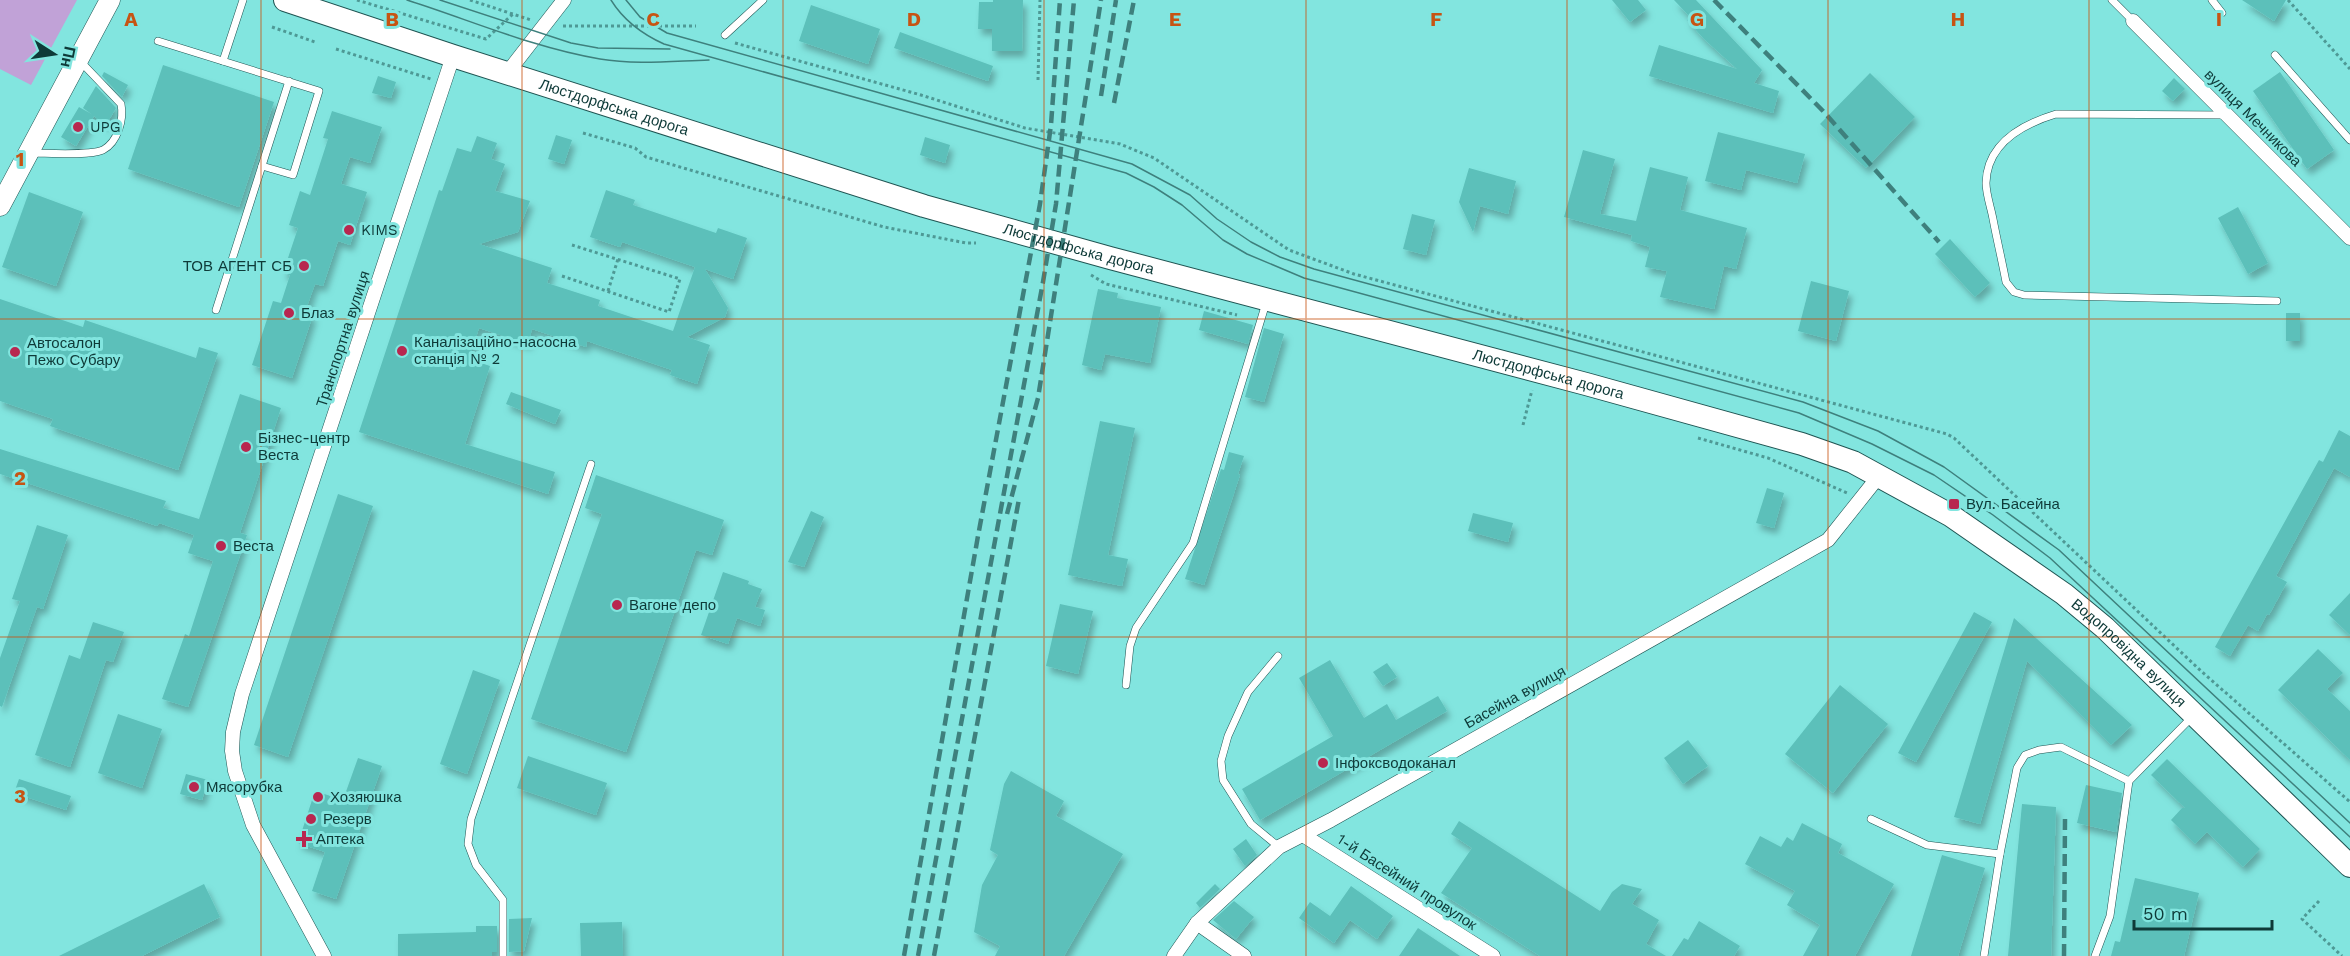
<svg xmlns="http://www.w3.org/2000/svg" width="2350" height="956" font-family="'Work Sans',sans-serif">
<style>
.green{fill:#c1a2d7}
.building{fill:#5cc0ba;filter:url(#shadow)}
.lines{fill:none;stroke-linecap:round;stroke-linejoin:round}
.lane-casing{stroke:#1f5452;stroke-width:8}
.street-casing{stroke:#1f5452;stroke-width:15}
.secondary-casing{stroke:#1f5452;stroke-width:21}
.primary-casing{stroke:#1f5452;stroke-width:24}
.path{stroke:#4e9995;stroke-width:3;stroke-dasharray:3 3;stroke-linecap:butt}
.lane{stroke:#fff;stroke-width:7}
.street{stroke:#fff;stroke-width:14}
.secondary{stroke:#fff;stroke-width:20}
.primary{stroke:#fff;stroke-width:22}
.tram{stroke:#3e807d;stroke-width:1.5}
.rail{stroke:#3e807d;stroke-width:4.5;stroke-dasharray:12 6;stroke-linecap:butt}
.grid{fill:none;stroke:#c75413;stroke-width:1.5;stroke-opacity:0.55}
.poi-dot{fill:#b8274f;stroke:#82e5df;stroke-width:2}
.labels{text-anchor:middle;stroke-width:6;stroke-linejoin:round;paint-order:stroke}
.street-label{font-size:15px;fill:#0e3a38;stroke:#82e5df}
.poi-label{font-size:15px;fill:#0e3a38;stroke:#82e5df;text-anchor:start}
.grid-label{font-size:20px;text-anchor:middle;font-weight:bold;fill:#c75413;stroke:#82e5df;stroke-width:6;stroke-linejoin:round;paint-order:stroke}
</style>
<defs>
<filter id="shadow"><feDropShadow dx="3.5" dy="6" stdDeviation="3" flood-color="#0004"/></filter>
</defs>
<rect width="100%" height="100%" fill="#82e5df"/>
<polygon class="green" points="0,0 77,0 31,85 0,69"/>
<g class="building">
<polygon points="993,0 1023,0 1022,51 992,51 992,29 978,29 979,2 993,2"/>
<polygon points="1612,0 1638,0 1646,10 1630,22"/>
<polygon points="1674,0 1696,0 1762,70 1754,83 1779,91 1773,113 1649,76 1659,45 1737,69 1704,39 1687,20 1690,17"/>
<polygon points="2242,0 2286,0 2274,21"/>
<polygon points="811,5 880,29 868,64 799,41"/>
<polygon points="900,32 993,66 988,81 894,48"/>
<polygon points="163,65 274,102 239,207 128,169"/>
<polygon points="104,72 128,85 122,97 102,76"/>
<polygon points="2280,72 2334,150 2307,169 2253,91"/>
<polygon points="1870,73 1915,117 1866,168 1820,124"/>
<polygon points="378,76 396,82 391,98 372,93"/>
<polygon points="2174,78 2185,89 2173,101 2162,91"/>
<polygon points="96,86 116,108 106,125 94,116 76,146 61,137 79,107 93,115 83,108"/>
<polygon points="332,111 382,127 370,163 350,157 341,184 367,192 350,245 338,241 323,286 315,284 305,312 313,315 292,378 252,365 273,301 281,303 290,275 283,273 298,228 289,225 300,191 310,195 328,139 323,138"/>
<polygon points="1718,132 1805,154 1797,183 1746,170 1741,190 1705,181"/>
<polygon points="556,135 572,140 564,164 548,159"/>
<polygon points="477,136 497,143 491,159 505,164 495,191 530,201 518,232 479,244 552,268 547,283 600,300 598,306 673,331 695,267 622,242 620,247 590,237 606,190 635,200 633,205 716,233 718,228 747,238 733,279 705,269 728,308 725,317 687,337 710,345 697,384 670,375 672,370 587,341 586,347 532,329 528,344 479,328 469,359 490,366 465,444 555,472 548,494 359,432 439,190 442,191 457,148 471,152"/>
<polygon points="925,137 950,145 945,163 920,155"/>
<polygon points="1583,150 1615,159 1600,214 1636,221 1650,167 1688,177 1680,210 1747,228 1736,269 1724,266 1714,309 1660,297 1667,271 1645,267 1650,247 1631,241 1632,235 1564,217"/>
<polygon points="1469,168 1516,181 1508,214 1480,206 1473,232 1459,202"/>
<polygon points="29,192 83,212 56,286 2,267"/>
<polygon points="2238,207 2268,263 2248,274 2218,218"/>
<polygon points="1412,214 1435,220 1426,255 1403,249"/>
<polygon points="1950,239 1990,283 1975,297 1935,254"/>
<polygon points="1811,281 1849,291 1836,341 1798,331"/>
<polygon points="1098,289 1118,293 1117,298 1161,307 1150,363 1105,354 1101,370 1082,365"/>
<polygon points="0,299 83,327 85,320 196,358 199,347 218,353 178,470 50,426 53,419 0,401"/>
<polygon points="1204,311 1253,325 1248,344 1199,330"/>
<rect x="2286" y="313" width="14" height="28"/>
<polygon points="1264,328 1284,334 1264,402 1245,397"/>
<polygon points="511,392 561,410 555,424 506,404"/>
<polygon points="240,394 281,408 240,533 247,535 188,707 162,699 185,634 189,636 213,561 188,553 194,535 159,523 157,526 0,474 0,449 166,501 163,508 199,519"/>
<polygon points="1100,421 1135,428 1108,555 1128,559 1122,586 1068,575"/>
<polygon points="2339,430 2350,436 2350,477 2334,468 2276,576 2287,582 2269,615 2267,614 2258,631 2248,625 2230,656 2215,647 2319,460 2323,462"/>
<polygon points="1229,452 1244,456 1238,474 1240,475 1204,585 1185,579 1221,469 1224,470"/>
<polygon points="596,475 724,520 712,555 696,550 626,752 531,719 602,514 585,508"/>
<polygon points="1767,488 1784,493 1774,528 1756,523"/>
<polygon points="338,494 373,506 288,757 254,745"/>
<polygon points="811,511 824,517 804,567 788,562"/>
<polygon points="1473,513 1513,523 1508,542 1468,531"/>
<polygon points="37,525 68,535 43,609 37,607 2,707 0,706 0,658 20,601 12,599"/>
<polygon points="723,572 749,581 748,584 762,589 755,607 765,610 760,626 737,618 728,644 701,635"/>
<polygon points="2350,593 2350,635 2329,615"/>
<polygon points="1060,604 1093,611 1078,674 1046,666"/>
<polygon points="1974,612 1992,622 1916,762 1898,753"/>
<polygon points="2014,618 2132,725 2111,745 2027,661 1980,824 1954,817"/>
<polygon points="93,622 124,632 113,662 106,660 70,767 35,755 69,655 80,659"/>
<polygon points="2318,649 2343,673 2327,689 2350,711 2350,760 2278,690"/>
<polygon points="1330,660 1364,718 1387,704 1396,720 1438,696 1447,711 1260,820 1242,789 1333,736 1299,678"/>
<polygon points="1387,663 1397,677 1383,686 1373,672"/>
<polygon points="473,670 500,680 467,774 440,764"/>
<polygon points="1840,685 1888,724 1833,793 1785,754"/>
<polygon points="118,714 162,729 142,788 98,773"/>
<polygon points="1688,740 1708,766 1683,784 1664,758"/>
<polygon points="528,756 607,783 596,815 517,788"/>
<polygon points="358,758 382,766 336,899 312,891 325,852 298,843 315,791 343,800"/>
<polygon points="2167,759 2260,849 2243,867 2207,832 2195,844 2171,820 2182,808 2185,808 2151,775"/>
<polygon points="1011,771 1064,801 1056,816 1123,854 1064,956 995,956 1000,946 974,932 982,885 998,855 990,850 1004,784"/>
<polygon points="186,774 208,780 202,800 180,794"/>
<polygon points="19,779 71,796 66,810 14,793"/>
<polygon points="2086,785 2122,793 2116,832 2077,823"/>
<polygon points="2022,804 2056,807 2051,956 2008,956"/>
<polygon points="1459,821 1600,911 1612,892 1622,884 1642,889 1632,904 1659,920 1646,944 1666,956 1540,956 1441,893 1472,848 1451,834"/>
<polygon points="1802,823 1842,844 1838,853 1894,884 1855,956 1803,956 1820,925 1787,905 1795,891 1745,864 1760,836 1781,847 1787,837 1793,841"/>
<polygon points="1246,839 1257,855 1245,866 1233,849"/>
<polygon points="1942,855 1985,868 1958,956 1911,956"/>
<polygon points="2135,878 2199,893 2184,956 2111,956 2115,941 2120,942"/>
<polygon points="204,884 220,917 142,956 59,956"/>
<polygon points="1215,884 1220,889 1200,908 1196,903"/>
<polygon points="1351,886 1393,916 1377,939 1350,920 1334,943 1299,918 1310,902 1330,916"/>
<polygon points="1234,901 1254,917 1236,939 1213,920"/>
<polygon points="532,918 524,951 509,952 509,919"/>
<polygon points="1699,921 1740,946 1734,956 1672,956 1684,938 1688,940"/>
<polygon points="622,922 623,956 581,956 580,923"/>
<polygon points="476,926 497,926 497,952 492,952 492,956 398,956 398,934 476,932"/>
<polygon points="1418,928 1460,956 1399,956"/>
</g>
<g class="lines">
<g class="lane-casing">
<g id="lane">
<polyline points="2112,0 2133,21"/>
<polyline points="2212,0 2222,13"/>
<polyline points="725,35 763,0"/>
<polyline points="158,41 319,91 293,175 262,166"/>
<polyline points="2275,55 2350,140"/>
<polyline points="223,61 243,0"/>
<path d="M 2226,115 L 2056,114 C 2023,124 1987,143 1986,183 C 1986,194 1991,208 1993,219 C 1997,240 2002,261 2006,282 L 2014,292 L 2024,295 L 2277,301"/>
<path d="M 31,153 C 48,153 89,156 103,150 C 118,142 124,119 121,104 L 80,61"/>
<polyline points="216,310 289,81"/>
<polyline points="1278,656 1248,692 1228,736 1221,761 1223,780 1251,824 1279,847"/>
<polyline points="1126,685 1130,646 1136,628 1193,543 1266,303"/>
<polyline points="1871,819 1927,845 2000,854"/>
<polyline points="503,956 503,900 476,865 468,844 471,819 591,464"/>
<polyline points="1984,956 2000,854 2017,768 2025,755 2039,750 2061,747 2129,781"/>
<polyline points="2095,956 2110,916 2129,781 2192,717"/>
</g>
</g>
<g class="street-casing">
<g id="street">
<polyline points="2133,21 2350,238"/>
<polyline points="508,72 564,0"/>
<polyline points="1303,835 1493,956"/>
<polyline points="1197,923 1244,956"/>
<polyline points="324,956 253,825 235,771 232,751 233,732 242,694 453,56"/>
<polyline points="1174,956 1197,923 1279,847 1331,820 1828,540 1879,476"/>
</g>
</g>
<g class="secondary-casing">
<polyline id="secondary" points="0,206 110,0"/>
</g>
<g class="primary-casing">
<g id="primary">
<path id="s1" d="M 285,0 L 453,56 L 924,206 L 1110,258 L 1586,384 L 1802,444 L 1853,462 L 1950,515 L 2064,594 L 2105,628 L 2350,866"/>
</g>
</g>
<g class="path">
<polyline points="357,0 486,39 514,13"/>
<polyline points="470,0 531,20"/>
<polyline points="2288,0 2350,69"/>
<polyline points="563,26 696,26"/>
<polyline points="272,27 315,42"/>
<polyline points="735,43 921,95 1025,128 1120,144 1154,158 1289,250 1354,274 1947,434 1954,438 2201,671 2350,802"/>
<polyline points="336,49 431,79"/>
<polyline points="1038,80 1040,0"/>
<polyline points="583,133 635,148 646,157 884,227 966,243 976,243"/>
<polyline points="1091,275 1106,284 1237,315"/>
<polyline points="562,276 669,312 680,279 572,245"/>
<polyline points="608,291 618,259"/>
<polyline points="1523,425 1532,390"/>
<polyline points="1698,438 1768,458 1847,493"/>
<polyline points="2319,901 2302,919 2342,956"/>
</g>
<use href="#lane" class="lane"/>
<use href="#street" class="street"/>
<use href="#secondary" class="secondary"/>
<use href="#primary" class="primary"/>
<g class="tram">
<path d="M 407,0 C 470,20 534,48 600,59 C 635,65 673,61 709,60"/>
<polyline points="440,0 571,43 598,48 670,49"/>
<path d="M 611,0 C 624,21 642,34 664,44 L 1126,173 L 1154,187 L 1182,205 L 1223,240 L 1247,254 L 1304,278 L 1799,413 L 1872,444 L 1934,475 L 1993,515 L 2050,558 L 2350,837"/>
<polyline points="626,0 640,17 667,33 1132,164 1190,195 1217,219 1251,242 1280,257 1314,269 1803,402 1878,431 1944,467 2059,550 2350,823"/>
</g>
<g class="rail">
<polyline points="1714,0 1823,111 1939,242"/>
<polyline points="1101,96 1116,0"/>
<polyline points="1114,103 1134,0"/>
<polyline points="1007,514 1038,398 1101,0"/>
<polyline points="904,956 978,536 1040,204 1051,125 1060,0"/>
<polyline points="918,956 1043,282 1056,204 1074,0"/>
<polyline points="934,956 1019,499"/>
<polyline points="2064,956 2065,819"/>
</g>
</g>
<path class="grid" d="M 261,0 L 261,956M 522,0 L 522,956M 783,0 L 783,956M 1044,0 L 1044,956M 1306,0 L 1306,956M 1567,0 L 1567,956M 1828,0 L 1828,956M 2089,0 L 2089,956M 0,319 L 2350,319M 0,637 L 2350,637"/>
<g class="poi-dot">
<circle cx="78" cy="127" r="6"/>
<circle cx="349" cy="230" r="6"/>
<circle cx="304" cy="266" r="6"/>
<circle cx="289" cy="313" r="6"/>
<circle cx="402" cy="351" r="6"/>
<circle cx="15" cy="352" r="6"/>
<circle cx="246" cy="447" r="6"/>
<rect x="1948" y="498" width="12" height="12" rx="3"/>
<circle cx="221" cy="546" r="6"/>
<circle cx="617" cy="605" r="6"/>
<circle cx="1323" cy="763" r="6"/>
<circle cx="194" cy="787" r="6"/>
<circle cx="318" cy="797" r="6"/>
<circle cx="311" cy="819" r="6"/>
<path d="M301 830h6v6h6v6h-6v6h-6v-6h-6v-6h6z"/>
</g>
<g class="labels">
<g class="street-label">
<text dy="5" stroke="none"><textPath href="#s1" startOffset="346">Люстдорфська дорога</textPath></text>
<text transform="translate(2253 118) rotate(45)" y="5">вулиця Мечникова</text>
<text dy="5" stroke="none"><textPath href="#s1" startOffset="832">Люстдорфська дорога</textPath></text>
<text transform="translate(343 339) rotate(-72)" y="5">Транспортна вулиця</text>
<text dy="5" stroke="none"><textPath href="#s1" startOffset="1318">Люстдорфська дорога</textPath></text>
<text dy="5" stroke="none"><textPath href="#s1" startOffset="1972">Водопровідна вулиця</textPath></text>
<text transform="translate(1515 697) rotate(-29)" y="5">Басейна вулиця</text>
<text transform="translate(1407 882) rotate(33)" y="5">1-й Басейний провулок</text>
</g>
<g class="poi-label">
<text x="90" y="132">UPG</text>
<text x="361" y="235">KIMS</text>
<text x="292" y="271" text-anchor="end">ТОВ АГЕНТ СБ</text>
<text x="301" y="318">Блаз</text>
<text x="414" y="347">Каналізаційно-насосна<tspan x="414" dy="17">станція № 2</tspan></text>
<text x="27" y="348">Автосалон<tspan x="27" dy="17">Пежо Субару</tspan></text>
<text x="258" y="443">Бізнес-центр<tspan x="258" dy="17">Веста</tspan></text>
<text x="1966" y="509">Вул. Басейна</text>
<text x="233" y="551">Веста</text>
<text x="629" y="610">Вагоне депо</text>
<text x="1335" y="768">Інфоксводоканал</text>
<text x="206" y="792">Мясорубка</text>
<text x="330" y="802">Хозяюшка</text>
<text x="323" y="824">Резерв</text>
<text x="316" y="844">Аптека</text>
</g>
</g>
<g class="grid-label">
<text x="131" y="26">A</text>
<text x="392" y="26">B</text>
<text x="653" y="26">C</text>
<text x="914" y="26">D</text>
<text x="1175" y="26">E</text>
<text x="1436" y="26">F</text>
<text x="1697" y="26">G</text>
<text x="1958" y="26">H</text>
<text x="2219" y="26">I</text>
<text x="20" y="166">1</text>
<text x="20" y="485">2</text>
<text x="20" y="803">3</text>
</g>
<g transform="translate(54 54) rotate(102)" stroke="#82e5df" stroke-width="4.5" paint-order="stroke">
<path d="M0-4.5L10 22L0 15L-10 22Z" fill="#0e3a38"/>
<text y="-9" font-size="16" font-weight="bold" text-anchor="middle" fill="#0e3a38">Пн</text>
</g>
<path d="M2134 920v9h138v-9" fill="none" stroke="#0e3a38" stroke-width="3"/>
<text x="2143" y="920" font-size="18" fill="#0e3a38" stroke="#82e5df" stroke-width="4.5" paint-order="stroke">50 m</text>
</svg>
